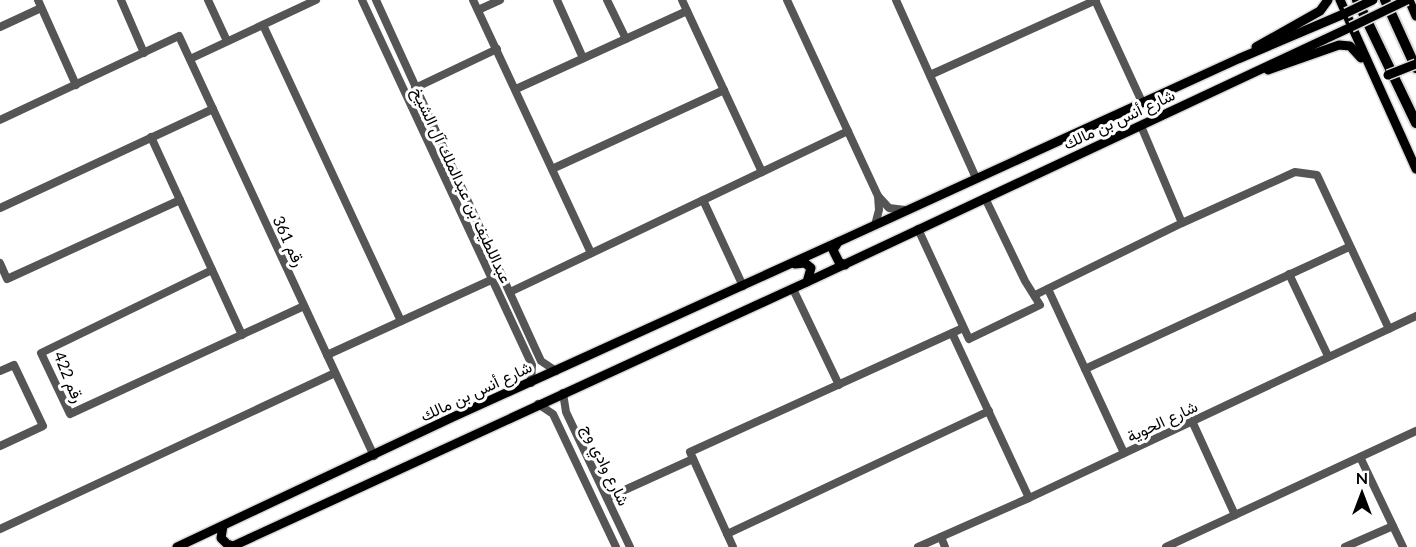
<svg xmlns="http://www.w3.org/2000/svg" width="1416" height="547" font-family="Lato,Vazirmatn,sans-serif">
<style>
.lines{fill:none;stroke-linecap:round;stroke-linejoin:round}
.major-casing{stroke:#dbdbdb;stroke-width:12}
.highway-casing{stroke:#dbdbdb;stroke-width:14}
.minor{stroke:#555;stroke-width:8}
.major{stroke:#000;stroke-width:9}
.highway{stroke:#000;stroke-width:10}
.major-bridge-casing{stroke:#dbdbdb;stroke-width:12;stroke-linecap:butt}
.major-bridge{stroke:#000;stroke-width:9}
.labels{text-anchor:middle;stroke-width:6;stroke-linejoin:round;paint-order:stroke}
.street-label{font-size:16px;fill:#000;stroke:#fff}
</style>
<rect width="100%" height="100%" fill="#fff"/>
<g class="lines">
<g class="major-casing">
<g id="major">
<polyline points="1340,0 1416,169"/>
<polyline points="1409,0 1416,16"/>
<polyline points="1256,47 1320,11 1328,0"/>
<polyline points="1268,70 1339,45 1350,46 1361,58"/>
<polyline points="845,265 839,262 833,250 838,242 1238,59 1346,13"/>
<polyline points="807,282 1351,27"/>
<polyline points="223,526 221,538 227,544 233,546"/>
<polyline points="177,547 453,417 838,242"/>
<polyline points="231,547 807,282 811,268 805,263 795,264"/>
</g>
</g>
<g class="highway-casing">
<g id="highway">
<polyline points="1357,0 1416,123"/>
<polyline points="1385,0 1416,68"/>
</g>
</g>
<g class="minor">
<polyline points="38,0 76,85"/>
<polyline points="121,0 144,53"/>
<polyline points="208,0 227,41"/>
<polyline points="362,0 532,365 531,383"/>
<polyline points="376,0 535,348 541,361 556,371"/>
<polyline points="473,0 591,253"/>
<polyline points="557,0 583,58"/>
<polyline points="607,0 626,39"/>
<polyline points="682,0 762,172"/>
<polyline points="787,0 878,196 889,208 905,210"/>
<polyline points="896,0 976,178"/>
<polyline points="1095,0 1142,102"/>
<polyline points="478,10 500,0"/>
<polyline points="263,25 401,321"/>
<polyline points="0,27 41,8"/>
<polyline points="190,59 316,0"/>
<polyline points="930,75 1096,0"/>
<polyline points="415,88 497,49"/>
<polyline points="516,89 687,11"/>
<polyline points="0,120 179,36 374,456"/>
<polyline points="1141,126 1182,223"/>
<polyline points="151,137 242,335"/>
<polyline points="552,169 724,90"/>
<polyline points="703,200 743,286"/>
<polyline points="0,208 213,109"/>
<polyline points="875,225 879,210 878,196"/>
<polyline points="918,229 969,339 1040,305 1025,281 985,198"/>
<polyline points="0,263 7,279 180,200"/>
<polyline points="212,270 41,353 70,414 304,306"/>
<polyline points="1289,274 1328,356"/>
<polyline points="793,289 839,385"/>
<polyline points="1048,289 1124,453"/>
<polyline points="510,292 848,131"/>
<polyline points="1035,295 1182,223 1295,172 1317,175 1389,329"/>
<polyline points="952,333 1029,498"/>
<polyline points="327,355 491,280"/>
<polyline points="1085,369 1349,247"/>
<polyline points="0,371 14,365 43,426 0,446"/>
<polyline points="563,393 566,412 630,547"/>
<polyline points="538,404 553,414 616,547"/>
<polyline points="1192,421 1235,515"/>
<polyline points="1360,457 1403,547"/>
<polyline points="607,498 693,459"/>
<polyline points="0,529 335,373"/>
<polyline points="727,534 989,411"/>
<polyline points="941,537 945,547"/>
<polyline points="733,547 690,452 963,328"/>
<polyline points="918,547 1029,498 1416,316"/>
<polyline points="1166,547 1416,431"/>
<polyline points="1345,547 1393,526"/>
</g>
<use href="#major" class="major"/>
<use href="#highway" class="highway"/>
<g class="major-bridge-casing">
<g id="major-bridge">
<polyline points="1346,13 1373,0"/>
<polyline points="1351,27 1407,0"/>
<polyline points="1388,75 1416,64"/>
</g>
</g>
<use href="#major-bridge" class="major-bridge"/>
</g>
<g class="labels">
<g class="street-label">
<text transform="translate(1119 119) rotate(-25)" y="6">شارع أنس بن مالك</text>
<text transform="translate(462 185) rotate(65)" y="6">عبداللطيف بن عبدالملك آل الشيخ</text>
<text transform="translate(289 241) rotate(65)" y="6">رقم 361</text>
<text transform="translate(69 377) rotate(68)" y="6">رقم 422</text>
<text transform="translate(476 391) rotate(-25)" y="6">شارع أنس بن مالك</text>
<text transform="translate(1162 421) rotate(-25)" y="6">شارع الحوية</text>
<text transform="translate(606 465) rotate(64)" y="6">شارع وادي وج</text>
</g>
</g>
<g transform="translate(1362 493)" stroke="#ffffff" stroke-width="4.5" paint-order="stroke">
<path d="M0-4.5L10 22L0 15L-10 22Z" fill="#000000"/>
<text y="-9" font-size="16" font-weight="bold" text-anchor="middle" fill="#000000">N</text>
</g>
</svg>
